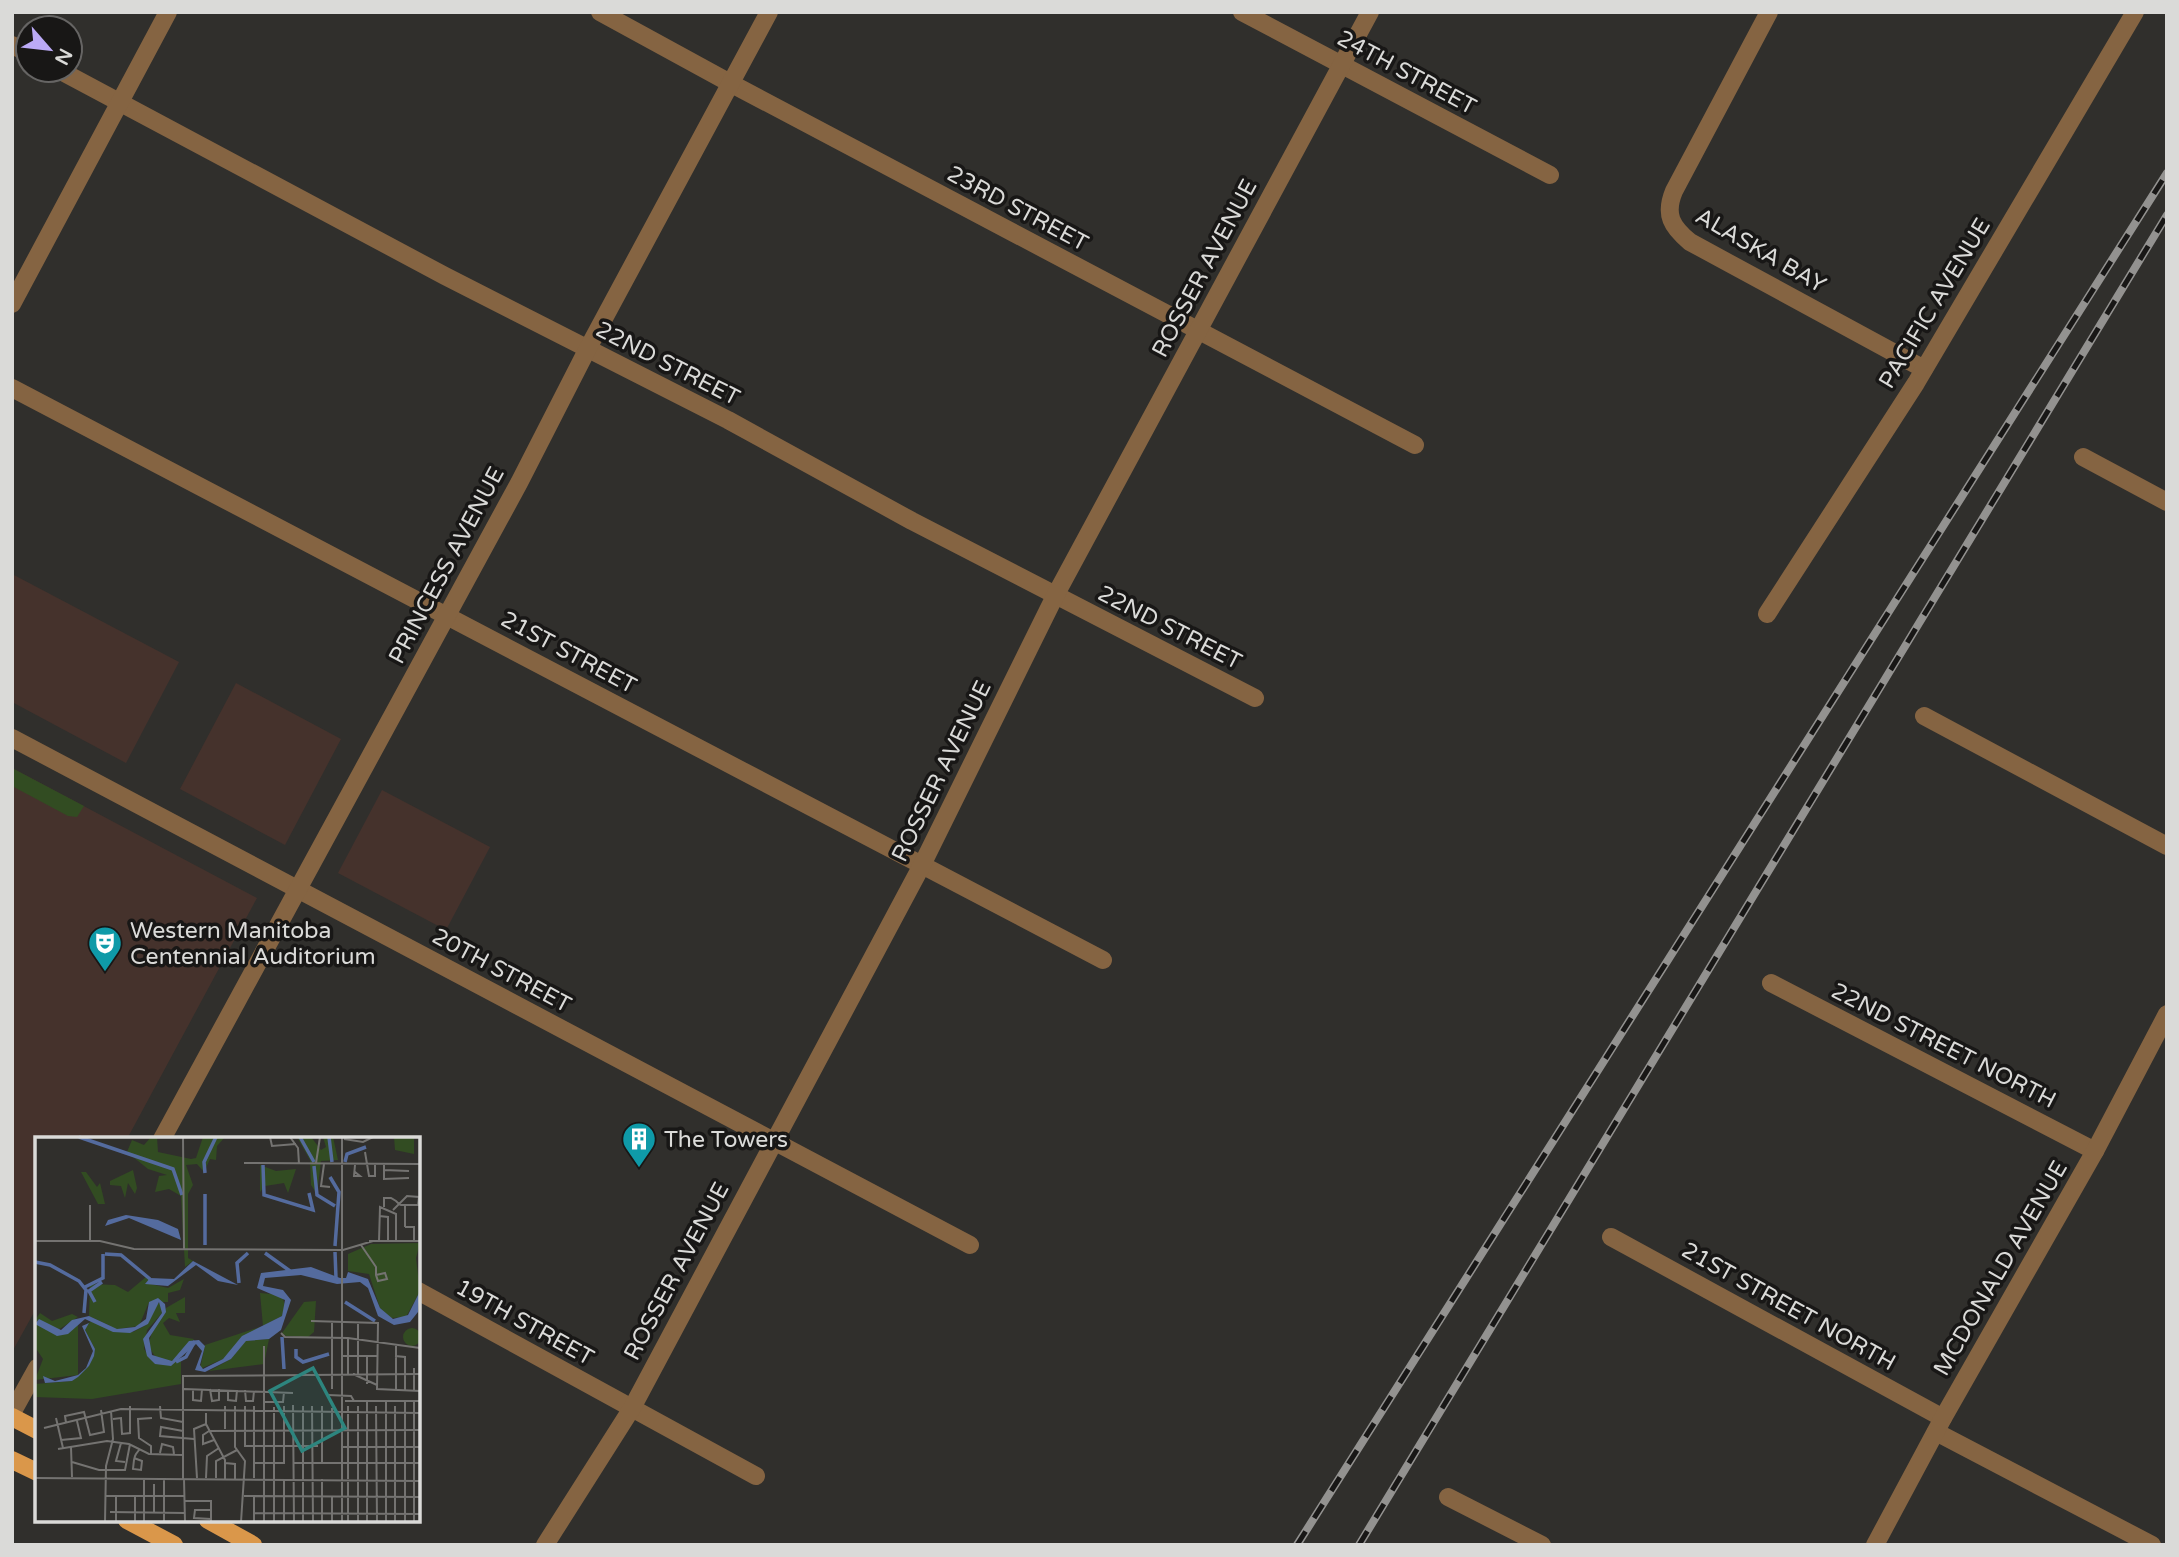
<svg xmlns="http://www.w3.org/2000/svg" width="2179" height="1557" font-family="'Varela Round',sans-serif">
<style>
.education{fill:#45322c}
.green{fill:#324c22}
.lines{fill:none;stroke-linecap:round;stroke-linejoin:round}
.minor{stroke:#856442;stroke-width:18}
.major{stroke:#da974a;stroke-width:18}
.rail-casing{stroke:#939290;stroke-width:8}
.rail{stroke:#181716;stroke-width:5;stroke-dasharray:16;stroke-linecap:butt}
.labels{text-anchor:middle;stroke-width:7;stroke-linejoin:round;paint-order:stroke}
.street-label{font-size:23px;fill:#dadad8;stroke:#181716}
.poi-label{font-size:23px;fill:#dadad8;stroke:#181716;text-anchor:start}
.inset-river{fill:none;stroke:#546b9e;stroke-width:3.5}
.inset-road{fill:none;stroke:#747371;stroke-width:2}
.view{fill:#2d857e;fill-opacity:0.15;stroke:#2d857e;stroke-width:3.5}
.inset-edge{fill:none;stroke:#dadad8;stroke-width:3.5}
</style>
<rect width="100%" height="100%" fill="#302f2c"/>
<g class="education">
<polygon points="12,574 179,662 126,763 12,702"/>
<polygon points="236,683 341,739 285,845 180,789"/>
<polygon points="12,768 257,898 127,1139 37,1139 37,1307 12,1352"/>
<polygon points="382,790 490,847 446,930 338,873"/>
</g>
<polygon class="green" points="12,768 84,806 77,817 68,816 12,786"/>
<g class="lines">
<g class="minor">
<polyline points="600,12 730,83 1415,445"/>
<polyline points="1242,12 1550,175"/>
<path d="M 1769,12 L 1674,191 C 1664,215 1672,227 1690,242 L 1924,369"/>
<polyline points="12,45 28,53"/>
<polyline points="59,70 445,276 728,420 912,521 1255,698"/>
<polyline points="12,304 168,12"/>
<polyline points="12,388 1103,960"/>
<polyline points="2083,457 2167,502"/>
<polyline points="1767,614 1916,383 2135,12"/>
<polyline points="1924,716 2167,846"/>
<polyline points="12,738 970,1245"/>
<polyline points="1771,983 2095,1151"/>
<polyline points="162,1139 519,483 587,350 769,12"/>
<polyline points="1611,1237 1943,1418"/>
<polyline points="418,1291 756,1476"/>
<polyline points="12,1413 37,1368"/>
<polyline points="1936,1432 2152,1545"/>
<polyline points="1448,1497 1542,1545"/>
<polyline points="545,1545 632,1408 922,865 1055,596 1370,12"/>
<polyline points="1875,1545 1943,1418 2095,1151 2167,1014"/>
</g>
<g class="major">
<polyline points="12,1417 37,1430"/>
<polyline points="12,1460 37,1472"/>
<polyline points="127,1520 174,1545"/>
<polyline points="208,1520 253,1545"/>
</g>
<g class="rail-casing">
<g id="rail">
<polyline points="1297,1545 2167,173"/>
<polyline points="1359,1545 2167,215"/>
</g>
</g>
<use href="#rail" class="rail"/>
</g>
<defs>
<g id="theatre-pin" transform="scale(1.75)"><path d="M0 17L-7.5 6A9.5 9.5 0 1 1 7.5 6Z" fill="#0f9aa8" stroke="#181716"/><path d="M-5-5.5Q0-4 5-5.5V0Q5 5 0 6Q-5 5-5 0ZM-3.3-2.5H-1v1.5H-3.3ZM1-2.5H3.3v1.5H1ZM-2.8 1Q0 5.5 2.8 1Z" fill="#fff"/></g>
<g id="building-pin" transform="scale(1.75)"><path d="M0 17L-7.5 6A9.5 9.5 0 1 1 7.5 6Z" fill="#0f9aa8" stroke="#181716"/><path d="M-4-6H4V6H1V3H-1V6H-4ZM-2.5-4.3h1.7v1.8h-1.7ZM.8-4.3h1.7v1.8H.8ZM-2.5-1h1.7V.8h-1.7ZM.8-1h1.7V.8H.8Z" fill="#fff"/></g>
</defs>
<g fill-rule="evenodd">
<use href="#theatre-pin" x="105" y="943"/>
<use href="#building-pin" x="639" y="1139"/>
</g>
<g class="labels">
<g class="street-label">
<text transform="translate(1407 72) rotate(28)" y="8">24TH STREET</text>
<text transform="translate(1018 208) rotate(28)" y="8">23RD STREET</text>
<text transform="translate(1761 250) rotate(30)" y="8">ALASKA BAY</text>
<text transform="translate(1204 268) rotate(-62)" y="8">ROSSER AVENUE</text>
<text transform="translate(1934 303) rotate(-59)" y="8">PACIFIC AVENUE</text>
<text transform="translate(668 363) rotate(27)" y="8">22ND STREET</text>
<text transform="translate(446 565) rotate(-62)" y="8">PRINCESS AVENUE</text>
<text transform="translate(1170 627) rotate(27)" y="8">22ND STREET</text>
<text transform="translate(569 652) rotate(28)" y="8">21ST STREET</text>
<text transform="translate(941 771) rotate(-64)" y="8">ROSSER AVENUE</text>
<text transform="translate(502 970) rotate(28)" y="8">20TH STREET</text>
<text transform="translate(1944 1045) rotate(27)" y="8">22ND STREET NORTH</text>
<text transform="translate(2000 1268) rotate(-60)" y="8">MCDONALD AVENUE</text>
<text transform="translate(676 1271) rotate(-62)" y="8">ROSSER AVENUE</text>
<text transform="translate(1789 1306) rotate(29)" y="8">21ST STREET NORTH</text>
<text transform="translate(525 1322) rotate(29)" y="8">19TH STREET</text>
</g>
<g class="poi-label">
<text x="130" y="938">Western Manitoba<tspan x="130" dy="26">Centennial Auditorium</tspan></text>
<text x="664" y="1147">The Towers</text>
</g>
</g>
<g transform="translate(35 1137)">
<rect width="385" height="385" fill="#302f2c"/>
<path d="M 116,0 L 122,0 L 123,15 L 156,22 L 161,21 L 168,0 L 190,0 L 182,9 L 181,23 L 175,22 L 169,35 L 162,27 L 151,28 L 158,48 L 153,57 L 153,121 L 158,124 L 150,130 L 146,59 L 134,52 L 120,55 L 124,39 L 132,38 L 113,32 L 92,15 L 97,3 L 109,8 ZM 262,0 L 276,0 L 286,13 L 291,10 L 288,0 L 298,0 L 303,23 L 286,24 L 282,57 L 276,48 L 275,23 ZM 359,0 L 379,0 L 379,17 L 360,13 ZM 225,28 L 241,34 L 261,32 L 253,56 L 249,46 L 230,49 L 225,55 ZM 98,33 L 102,51 L 100,57 L 93,46 L 90,61 L 86,49 L 75,48 L 75,44 ZM 46,35 L 51,35 L 62,50 L 65,46 L 70,67 L 63,67 ZM 385,106 L 381,121 L 385,154 L 371,180 L 356,181 L 345,171 L 334,137 L 313,134 L 313,117 L 336,107 ZM 111,140 L 115,142 L 111,146 L 133,151 L 149,142 L 145,153 L 133,156 L 133,165 L 114,165 L 104,189 L 82,192 L 54,179 L 55,147 L 80,148 L 93,155 ZM 225,156 L 247,158 L 250,169 L 247,179 L 218,194 L 188,222 L 165,232 L 170,208 L 228,189 ZM 150,160 L 150,176 L 141,176 L 145,185 L 134,181 L 128,186 L 135,198 L 159,202 L 137,224 L 122,222 L 113,209 L 117,195 L 131,171 ZM 281,164 L 279,195 L 273,200 L 251,199 L 247,196 L 269,165 ZM 125,166 L 127,176 L 112,193 L 109,212 L 120,227 L 146,223 L 146,247 L 57,262 L 0,260 L 0,247 L 37,244 L 54,229 L 60,212 L 50,193 L 52,187 L 57,184 L 98,195 L 113,187 L 119,167 ZM 5,176 L 17,184 L 37,177 L 43,180 L 23,193 L 0,183 ZM 43,185 L 43,238 L 0,243 L 8,222 L 0,210 L 0,187 L 33,197 ZM368 200a9 9 0 1 1 18 0a9 9 0 1 1-18 0ZM 234,202 L 229,227 L 174,234 L 196,222 L 210,204 Z" fill="#324c22"/>
<path d="M 91,78 L 123,83 L 143,92 L 146,103 L 94,81 L 70,89 L 73,83 ZM 158,124 L 203,148 L 183,144 L 161,128 L 133,149 L 110,147 L 115,141 L 139,142 ZM 276,130 L 305,141 L 311,141 L 313,135 L 333,142 L 345,171 L 358,182 L 373,178 L 385,154 L 383,175 L 375,185 L 359,188 L 343,179 L 333,151 L 325,145 L 302,147 L 266,138 L 230,141 L 228,149 L 248,153 L 256,163 L 246,193 L 234,202 L 211,204 L 196,222 L 170,235 L 160,233 L 167,214 L 161,207 L 136,229 L 120,227 L 112,219 L 108,202 L 127,176 L 124,165 L 113,187 L 95,196 L 78,195 L 50,182 L 33,197 L 22,199 L 0,187 L 4,182 L 26,193 L 37,183 L 54,179 L 82,192 L 100,190 L 111,182 L 114,165 L 123,161 L 130,167 L 131,175 L 114,201 L 117,218 L 137,224 L 154,204 L 164,203 L 170,209 L 165,228 L 168,232 L 188,222 L 207,199 L 247,179 L 250,163 L 222,151 L 226,136 ZM 54,186 L 50,193 L 60,212 L 59,219 L 54,229 L 43,240 L 37,244 L 10,246 L 8,239 L 20,244 L 43,238 L 51,231 L 58,214 L 47,189 Z" fill="#546b9e"/>
<path class="inset-river" d="M 44,0 L 138,32 L 147,58M 265,0 L 279,25M 294,0 L 297,25M 310,25 L 312,17 L 331,10M 228,28 L 229,58 L 278,73 L 274,56M 279,29 L 282,58 L 300,69M 170,36 L 169,25 L 181,0M 295,40 L 304,55 L 300,109M 170,57 L 170,108M 300,115 L 301,141M 230,116 L 255,134M 70,117 L 86,118 L 115,142M 0,125 L 15,128 L 44,144 L 51,153 L 49,176M 204,146 L 202,126 L 213,116M 50,150 L 68,141 L 68,117M 60,165 L 54,154 L 67,145M 310,165 L 340,184M 247,200 L 249,232M 261,212 L 261,220 L 268,225 L 294,217M 141,225 L 151,220 L 160,204"/>
<path class="inset-road" d="M 148,0 L 149,112M 235,0 L 237,9 L 261,7M 255,0 L 263,11 L 264,27M 309,2 L 328,5 L 338,0M 330,15 L 334,39 L 340,39 L 340,27M 209,26 L 385,27M 281,26 L 285,0M 289,27 L 286,49 L 295,50M 349,28 L 349,42 L 374,41M 349,33 L 374,34M 320,35 L 325,39 L 319,39 L 320,28M 55,68 L 55,104M 349,70 L 349,61 L 356,61 L 361,64 L 364,67 L 366,68 L 383,68 L 384,60 L 372,59 L 358,73M 344,79 L 353,80 L 353,104M 370,90 L 379,90 L 379,104M 370,90 L 370,68M 0,104 L 65,104 L 99,112 L 308,113 L 338,104M 334,104 L 385,104M 344,104 L 345,70 L 361,77 L 361,104M 326,108 L 341,130 L 341,138 L 343,144 L 352,142 L 350,136 L 341,138M 276,184 L 343,186 L 342,252 L 385,254M 323,185 L 323,237M 246,196 L 250,200 L 313,201 L 385,211M 313,201 L 313,237M 361,208 L 361,254M 307,219 L 342,219M 360,219 L 370,220 L 370,254M 379,231 L 379,253M 318,237 L 342,248M 332,247 L 332,219M 149,252 L 258,256M 158,252 L 158,263 L 166,264 L 167,252M 175,252 L 177,264 L 184,263 L 184,252M 297,252 L 297,185M 193,253 L 193,263 L 201,264 L 202,253M 210,253 L 211,264 L 218,264 L 219,254M 293,258 L 316,259 L 319,264M 310,264 L 385,264M 332,264 L 332,385M 351,264 L 351,385M 370,264 L 370,385M 379,264 L 379,385M 229,265 L 248,265 L 249,255M 258,268 L 259,385M 125,269 L 126,281 L 148,285M 200,269 L 200,310 L 210,324 L 206,385M 210,269 L 210,309 L 283,309M 219,269 L 219,341M 268,269 L 268,385M 277,269 L 278,385M 313,269 L 313,342M 323,269 L 323,385M 341,269 L 342,385M 360,269 L 360,385M 239,270 L 239,385M 171,276 L 171,287 L 190,323 L 190,342M 21,281 L 28,311M 78,282 L 86,281 L 87,297 L 95,296 L 95,269M 31,286 L 30,279 L 49,275 L 55,298 L 69,295 L 66,273M 9,291 L 86,272 L 385,276M 190,292 L 190,269M 297,293 L 297,271M 148,294 L 126,290 L 125,299 L 159,302M 174,294 L 385,293M 174,294 L 168,298 L 168,307 L 179,303M 26,303 L 46,301 L 42,284M 86,306 L 81,324 L 90,325M 36,310 L 37,340M 307,310 L 385,310M 23,312 L 72,304 L 94,307 L 114,317 L 148,318M 125,316 L 127,307 L 138,310 L 139,317M 116,317 L 116,309 L 104,301 L 103,282 L 117,281M 99,321 L 107,324 L 106,333 L 98,332 L 99,323 L 100,319 L 101,317 L 104,313M 37,325 L 64,333 L 90,333 L 95,307M 190,326 L 200,327 L 200,343M 219,326 L 249,326 L 249,269M 258,326 L 385,326M 287,326 L 287,269M 0,341 L 385,344M 109,341 L 109,385M 129,341 L 129,384M 162,341 L 159,292 L 171,287M 171,341 L 172,319 L 184,311M 181,341 L 181,324 L 202,313M 148,342 L 148,239 L 385,237M 149,342 L 150,385M 249,342 L 249,385M 287,342 L 287,385M 313,345 L 313,385M 119,347 L 119,376M 71,359 L 149,359M 81,359 L 81,385M 209,359 L 385,360M 297,360 L 297,385M 150,364 L 176,364 L 176,385M 176,373 L 160,373 L 159,381 L 176,382M 75,375 L 150,376M 219,376 L 385,377M 70,385 L 71,329 L 78,302 L 76,274M 100,385 L 100,359M 219,385 L 219,360M 229,385 L 229,209M 307,385 L 307,0"/>
<path class="view" d="M 278,231 L 310,291 L 267,314 L 235,254 Z"/>
<rect width="385" height="385" class="inset-edge"/>
</g>
<rect width="2179" height="1557" fill="none" stroke="#dadad8" stroke-width="28"/>
<g transform="translate(49 49) rotate(118)"><circle r="33" fill="#181716" stroke="#666564" stroke-width="2"/>
<path d="M0-5L12 26L0 18L-12 26Z" fill="#bbaaf6"/>
<text y="-10" font-size="19" font-weight="bold" text-anchor="middle" fill="#dadad8">N</text>
</g>
</svg>
